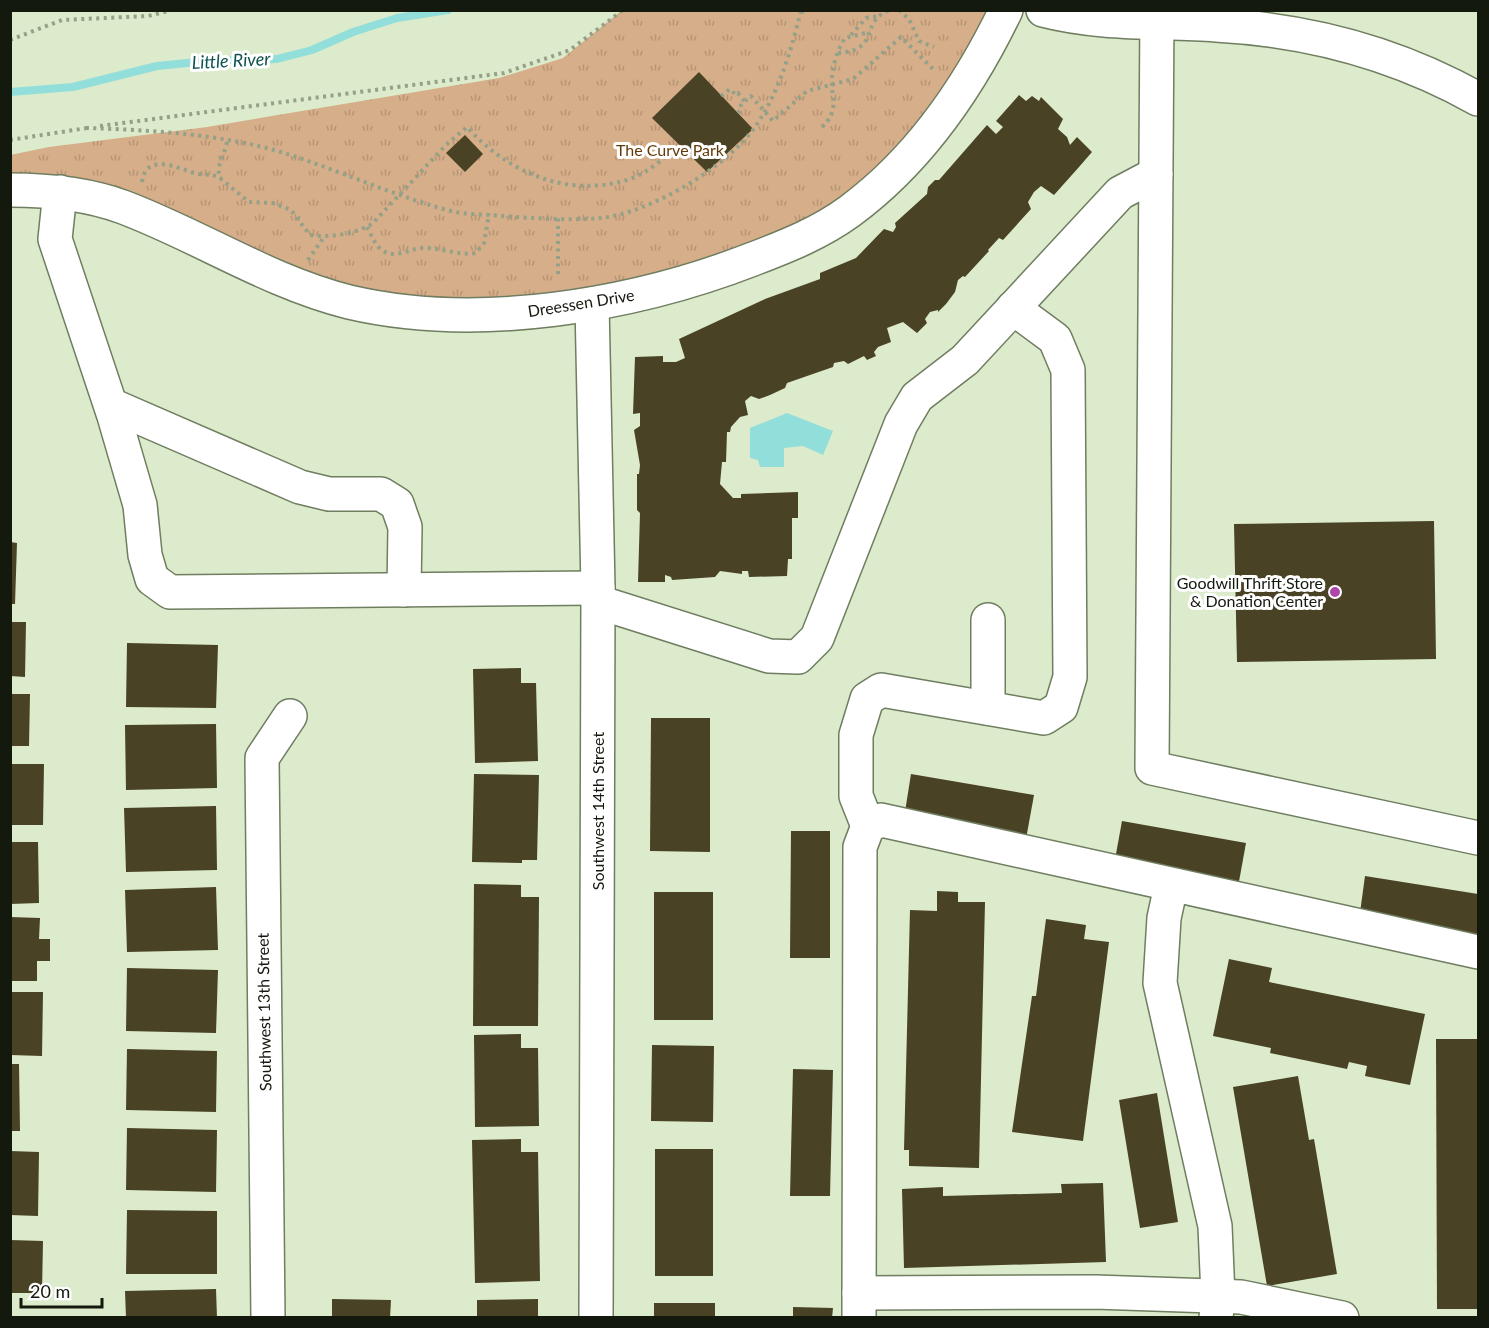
<svg xmlns="http://www.w3.org/2000/svg" width="1489" height="1328" font-family="Lato,sans-serif">
<style>
.grass{fill:url(#grass-tufts)}
.water{fill:#92deda}
.lines{fill:none;stroke-linecap:round;stroke-linejoin:round}
.stream{stroke:#92deda;stroke-width:8}
.building{fill:#494225}
.minor-casing{stroke:#6f7d60;stroke-width:36}
.path{stroke:#94a087;stroke-width:4;stroke-dasharray:3 4.5;stroke-linecap:butt}
.minor{stroke:#fff;stroke-width:33}
.poi-dot{fill:#af47ab;stroke:#fff;stroke-width:2}
.labels{text-anchor:middle;stroke-width:6;stroke-linejoin:round;paint-order:stroke}
.park-label{font-size:16px;fill:#633a06;stroke:#fff}
.street-label{font-size:16px;fill:#14190e;stroke:#fff}
.poi-label{font-size:16px;fill:#14190e;stroke:#fff;text-anchor:end}
.water-label{font-size:18px;font-style:italic;fill:#0f5250;stroke:#fff}
</style>
<defs>
<pattern id="grass-tufts" width="24" height="20" patternUnits="userSpaceOnUse" patternTransform="scale(1.5)"><rect width="24" height="20" fill="#d6ae89"/><path d="M3 7l-1-3M5 7V3M7 7l1-3M15 17l-1-3M17 17v-4M19 17l1-3" fill="none" stroke="#b79575"/></pattern>
</defs>
<rect width="100%" height="100%" fill="#dcebcb"/>
<polygon class="grass" points="621,11 987,11 925,156 698,286 402,311 146,224 43,204 11,206 10,155 49,147 207,127 499,78 563,58"/>
<polygon class="water" points="787,413 833,431 823,455 803,446 784,448 784,467 760,467 758,460 750,458 750,428"/>
<g class="lines">
<polyline class="stream" points="10,92 73,87 157,66 208,61 277,59 312,50 353,32 397,18 448,10"/>
</g>
<g class="building">
<polygon points="699,72 753,129 707,172 652,118"/>
<polygon points="1019,95 1026,101 1032,96 1039,101 1041,97 1063,119 1058,129 1067,137 1070,145 1077,137 1092,152 1079,167 1054,195 1041,186 1034,192 1028,202 1031,209 1003,240 999,238 988,250 989,251 965,277 963,276 958,280 955,292 946,304 938,312 938,310 930,312 925,319 927,323 917,333 903,322 887,328 891,342 878,347 874,352 876,356 867,360 864,356 848,364 844,361 834,363 833,367 787,383 785,388 770,395 759,399 751,396 745,401 748,415 740,417 731,427 730,432 727,432 726,462 722,462 720,484 733,498 741,498 741,494 798,492 798,518 792,518 792,559 788,559 787,576 749,577 748,571 742,571 742,574 720,571 715,577 672,580 671,577 665,575 665,582 638,582 640,513 637,510 637,474 639,474 640,465 634,430 640,426 640,413 633,414 635,357 663,356 663,362 676,362 685,358 679,339 765,299 820,279 820,273 856,258 884,229 893,232 896,227 895,223 927,194 928,187 935,180 939,180 987,125 996,134 1003,127 996,121"/>
<polygon points="465,135 483,154 465,172 446,153"/>
<polygon points="1434,521 1436,659 1237,662 1234,524"/>
<polygon points="10,542 17,543 15,604 10,604"/>
<polygon points="10,622 26,622 25,677 10,676"/>
<polygon points="127,643 218,645 216,708 126,707"/>
<polygon points="521,668 521,683 536,683 538,761 475,763 473,669"/>
<polygon points="10,694 30,694 29,746 10,746"/>
<polygon points="651,718 710,718 710,852 650,851"/>
<polygon points="216,724 217,788 126,790 125,725"/>
<polygon points="10,764 44,764 43,825 10,825"/>
<polygon points="474,774 539,775 537,860 522,860 522,863 472,862"/>
<polygon points="911,774 1034,795 1026,839 904,818"/>
<polygon points="216,806 217,870 126,872 124,808"/>
<polygon points="1122,821 1246,843 1238,887 1114,865"/>
<polygon points="791,831 830,831 830,958 790,958"/>
<polygon points="10,842 38,842 39,903 10,904"/>
<polygon points="1365,876 1478,894 1478,939 1359,920"/>
<polygon points="474,884 521,885 521,897 539,897 538,1026 473,1026"/>
<polygon points="216,887 218,950 127,952 125,890"/>
<polygon points="937,891 958,892 958,902 985,902 979,1168 909,1166 909,1150 904,1150 910,910 937,911"/>
<rect x="654" y="892" width="59" height="128"/>
<polygon points="10,917 40,918 39,939 50,939 50,961 37,961 37,981 10,981"/>
<polygon points="1046,919 1086,925 1084,939 1109,942 1083,1141 1012,1132 1032,996 1036,996"/>
<polygon points="1229,959 1272,968 1269,982 1425,1014 1410,1085 1365,1076 1367,1066 1349,1062 1347,1069 1270,1053 1271,1048 1213,1036"/>
<polygon points="127,968 218,970 216,1033 126,1031"/>
<polygon points="10,992 43,992 42,1056 10,1055"/>
<polygon points="521,1034 521,1048 538,1048 539,1126 475,1127 474,1035"/>
<polygon points="1436,1039 1478,1039 1478,1309 1437,1309"/>
<polygon points="652,1045 714,1046 713,1122 651,1121"/>
<polygon points="127,1049 217,1051 216,1112 126,1110"/>
<polygon points="10,1064 19,1064 20,1131 10,1131"/>
<polygon points="793,1069 833,1070 830,1196 790,1196"/>
<polygon points="1298,1076 1309,1140 1314,1139 1337,1274 1267,1286 1233,1087"/>
<polygon points="1157,1093 1178,1222 1140,1228 1119,1100"/>
<polygon points="127,1128 217,1130 216,1192 126,1190"/>
<polygon points="521,1139 521,1152 538,1152 540,1281 475,1283 472,1140"/>
<rect x="655" y="1149" width="58" height="127"/>
<polygon points="10,1151 39,1152 38,1216 10,1215"/>
<polygon points="1103,1183 1106,1262 904,1268 902,1189 943,1187 943,1196 1062,1193 1061,1184"/>
<polygon points="127,1210 217,1211 217,1274 126,1274"/>
<polygon points="10,1240 43,1241 42,1293 10,1293"/>
<polygon points="216,1289 217,1318 126,1318 125,1291"/>
<polygon points="332,1299 391,1300 390,1318 332,1318"/>
<polygon points="538,1299 538,1318 477,1318 477,1300"/>
<rect x="654" y="1303" width="61" height="15"/>
<polygon points="793,1307 833,1308 832,1318 793,1318"/>
</g>
<g class="lines">
<g class="minor-casing">
<g id="minor">
<path d="M 1043,10 C 1101,25 1158,21 1216,25 C 1310,30 1396,53 1478,99"/>
<polyline points="1157,10 1152,768 1478,838"/>
<path d="M 10,190 C 47,190 88,194 123,207 C 200,236 269,282 349,302 C 477,332 632,306 753,259 C 787,246 820,233 850,211 C 919,160 969,87 1006,10"/>
<polyline points="60,192 55,239 114,416 140,505 145,555 152,579 170,592 598,588"/>
<polyline points="592,304 598,588 596,1318"/>
<polyline points="111,405 300,487 329,494 381,494 397,504 405,527 404,590"/>
<polyline points="598,602 769,656 798,657 817,638 901,424 917,397 965,360 1120,193 1156,174"/>
<polyline points="988,620 988,708"/>
<polyline points="868,826 856,796 856,735 867,699 881,690 1044,718 1061,707 1070,677 1068,370 1055,339 1013,308"/>
<polyline points="1171,886 1164,918 1160,983 1215,1226 1218,1296 1216,1318"/>
<polyline points="859,1293 1095,1292 1241,1297 1342,1318"/>
<polyline points="268,1318 262,758 290,716"/>
<polyline points="859,1318 860,847 868,826 881,820 1478,952"/>
</g>
</g>
<g class="path">
<polyline points="899,10 909,19 919,41 934,47"/>
<polyline points="801,12 809,10"/>
<polyline points="851,35 866,18 879,16"/>
<polyline points="10,40 62,20 148,16 172,10"/>
<path d="M 838,53 C 882,50 858,22 890,10"/>
<polyline points="721,96 730,89 736,95 738,93 745,102"/>
<polyline points="738,113 742,108 741,105 751,96 773,121 807,91 853,79 901,37 934,70"/>
<polyline points="100,126 504,73 570,50 623,10"/>
<path d="M 822,127 C 840,110 831,99 832,79 C 832,66 838,49 845,38 L 870,32"/>
<path d="M 86,128 C 150,130 223,134 284,153 C 341,171 394,196 451,211 C 467,215 485,214 501,216 C 533,218 569,221 601,218 C 650,213 730,166 757,124 C 779,92 792,48 801,10"/>
<polyline points="10,140 87,128"/>
<path d="M 227,142 C 225,155 214,167 221,179 L 249,202 L 273,203 L 291,210 L 310,235 C 330,238 354,234 372,224 L 446,145 L 467,127 C 508,173 569,199 630,179 C 648,173 665,157 680,145"/>
<path d="M 142,182 C 146,151 180,169 197,174 C 206,175 213,174 221,178"/>
<path d="M 367,227 C 371,234 375,246 383,251 C 397,259 410,248 424,248 C 443,248 458,256 476,253 L 484,243 L 489,214"/>
<polyline points="308,260 324,237"/>
<polyline points="558,274 558,218"/>
</g>
<use href="#minor" class="minor"/>
</g>
<circle class="poi-dot" cx="1335" cy="592" r="6"/>
<g class="labels">
<g class="park-label">
<text x="670" y="156">The Curve Park</text>
</g>
<g class="street-label">
<text transform="translate(581 303) rotate(-9)" y="6">Dreessen Drive</text>
<text transform="translate(598 811) rotate(-90)" y="6">Southwest 14th Street</text>
<text transform="translate(264 1012) rotate(-91)" y="6">Southwest 13th Street</text>
</g>
<g class="poi-label">
<text x="1323" y="589">Goodwill Thrift Store<tspan x="1323" dy="18">&amp; Donation Center</tspan></text>
</g>
<g class="water-label">
<text transform="translate(231 61) rotate(-3)" y="6">Little River</text>
</g>
</g>
<rect width="1489" height="1328" fill="none" stroke="#14190e" stroke-width="24"/>
<path d="M21 1298v9h81v-9" fill="none" stroke="#14190e" stroke-width="3"/>
<text x="30" y="1298" font-size="18" fill="#14190e" stroke="#ffffff" stroke-width="4.5" paint-order="stroke">20 m</text>
</svg>
